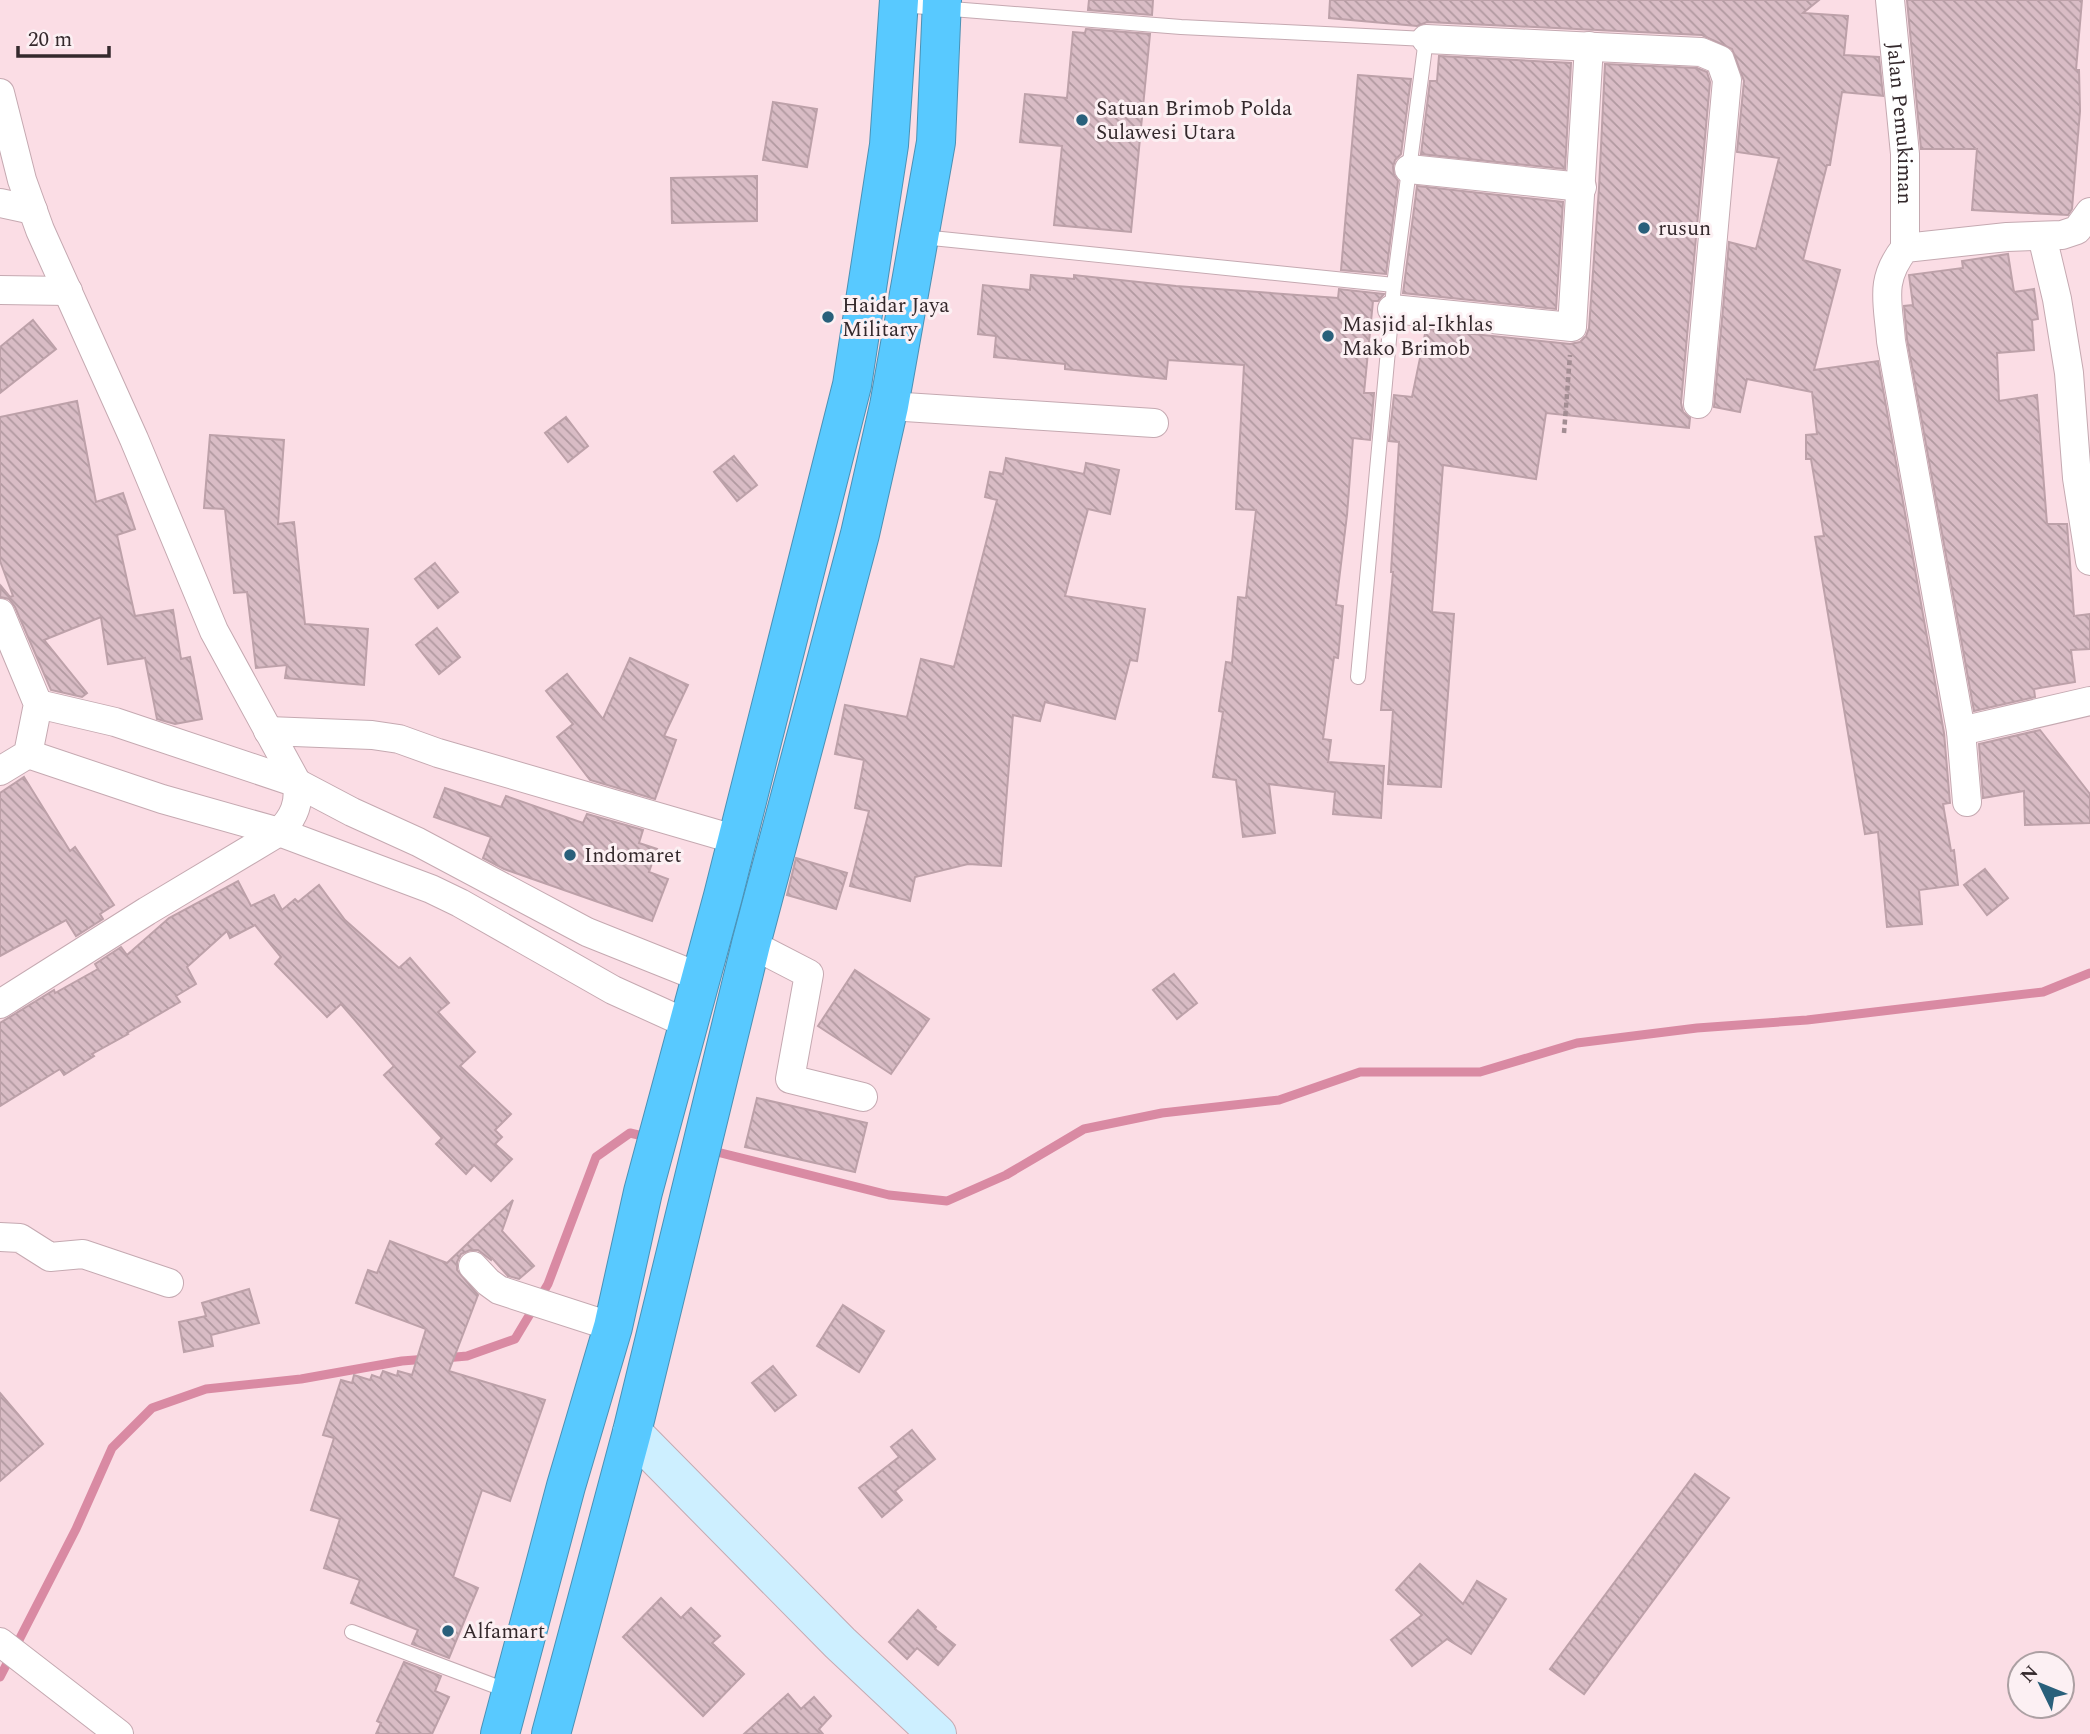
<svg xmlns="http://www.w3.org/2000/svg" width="2090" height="1734" font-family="Spectral,serif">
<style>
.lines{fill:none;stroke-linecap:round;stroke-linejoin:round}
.stream{stroke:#d98aa3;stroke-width:9}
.building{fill:url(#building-back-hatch);stroke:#bda1a9;stroke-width:2}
.lane-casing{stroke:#c5a9b1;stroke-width:16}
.street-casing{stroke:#c5a9b1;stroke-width:30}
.secondary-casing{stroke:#c5a9b1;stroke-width:40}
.highway-casing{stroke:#4b91b5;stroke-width:40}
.path{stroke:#a38d93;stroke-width:4.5;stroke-dasharray:5 3.5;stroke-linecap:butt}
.lane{stroke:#fff;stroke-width:14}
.street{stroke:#fff;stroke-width:28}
.secondary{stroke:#cdefff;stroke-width:38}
.highway{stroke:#58c9ff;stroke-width:38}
.poi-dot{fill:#29607b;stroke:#fcf0f3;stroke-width:2.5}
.labels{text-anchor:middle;stroke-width:6;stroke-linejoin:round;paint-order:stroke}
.poi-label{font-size:21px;fill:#34292c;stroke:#fcf0f3;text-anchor:start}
.street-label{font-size:21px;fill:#34292c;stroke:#fcf0f3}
</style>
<defs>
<pattern id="building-back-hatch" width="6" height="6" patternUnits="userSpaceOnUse" patternTransform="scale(1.75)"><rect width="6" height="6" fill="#d9bcc5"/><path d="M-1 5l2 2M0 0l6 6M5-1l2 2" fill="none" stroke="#b199a0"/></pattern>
</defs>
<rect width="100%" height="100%" fill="#fbdde5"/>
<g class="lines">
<g class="stream">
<polyline points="709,1150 889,1195 947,1201 1006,1175 1084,1129 1162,1113 1279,1100 1360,1072 1480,1072 1577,1043 1697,1028 1807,1020 2043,992 2090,973"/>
<polyline points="445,1358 467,1356 515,1339 548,1284 596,1157 630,1133 647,1137"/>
<polyline points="0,1677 76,1529 112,1448 152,1408 206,1389 301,1379 402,1361 427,1359"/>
</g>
</g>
<g class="building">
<polygon points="1089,0 1153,0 1152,15 1088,10"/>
<polygon points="1330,0 1819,0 1803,13 1848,16 1844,55 1879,57 1883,96 1842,92 1830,165 1827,165 1803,260 1840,270 1814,370 1878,361 1944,733 1950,803 1943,804 1951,851 1954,850 1958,885 1919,890 1922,924 1887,927 1878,832 1865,834 1815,537 1824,536 1811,459 1806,459 1806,435 1817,434 1812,392 1747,379 1740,412 1714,407 1729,242 1756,249 1779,158 1737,152 1744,81 1732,49 1702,35 1427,22 1417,26 1329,18"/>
<polygon points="1907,0 2082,0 2076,70 2079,70 2080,111 2072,209 2068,215 1972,210 1977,149 1921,149"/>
<polygon points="1086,29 1150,34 1131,232 1054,225 1062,146 1020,142 1025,94 1067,98 1073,32 1085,33"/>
<polygon points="1439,56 1571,63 1565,169 1421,154 1430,81 1437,81"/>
<polygon points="1605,64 1697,68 1707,72 1710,82 1681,403 1683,412 1690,418 1689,428 1546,413 1536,479 1443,465 1432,612 1454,614 1441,787 1388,784 1393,710 1381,710 1393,572 1391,572 1399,442 1389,441 1394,395 1412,397 1426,329 1570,344 1580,342 1586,336 1589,328 1599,188"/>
<polygon points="1358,75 1411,79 1401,154 1395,160 1393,167 1394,175 1398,181 1386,274 1341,270"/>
<polygon points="773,102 817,109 807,167 763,160"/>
<polygon points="757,176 757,221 672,223 671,178"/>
<polygon points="1417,186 1563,202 1556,309 1403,293"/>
<polygon points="2008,254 2014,292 2034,289 2038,319 2032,320 2034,350 1997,353 1999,401 2037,395 2047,524 2067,524 2074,616 2090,614 2090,649 2071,650 2075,682 2034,689 2035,697 1974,711 1907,339 1904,306 1913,305 1909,275 1963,268 1962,261"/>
<polygon points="1031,275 1074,279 1074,275 1176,286 1338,298 1339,289 1384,294 1378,301 1373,301 1364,393 1374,393 1370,440 1353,438 1347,515 1336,605 1343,606 1338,658 1334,657 1323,739 1331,740 1328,762 1384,766 1381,818 1333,814 1335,792 1269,784 1275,833 1243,837 1236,780 1213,777 1223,712 1219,711 1226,662 1232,663 1238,597 1246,598 1256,510 1236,509 1244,365 1168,360 1166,379 1065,369 1065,364 994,357 996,336 978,334 983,285 1030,290"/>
<polygon points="33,320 56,349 0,393 0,347"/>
<polygon points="77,401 96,502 123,493 135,529 117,535 135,616 173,610 181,659 190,657 202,719 175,724 157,719 145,658 108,664 101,617 44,640 87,693 82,697 51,690 15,607 9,599 0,597 1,586 10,597 13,596 0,561 0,417"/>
<polygon points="566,417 588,446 568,462 545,433"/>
<polygon points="210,435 284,440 278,524 294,522 305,624 368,629 364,685 285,678 287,665 256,668 247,592 234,593 225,509 204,508"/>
<polygon points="734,456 757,485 737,501 714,472"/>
<polygon points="1006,458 1084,474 1086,463 1119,470 1110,514 1088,509 1065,596 1145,609 1137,661 1130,660 1115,719 1045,702 1040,721 1013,715 1001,866 968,864 915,877 910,901 850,886 869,811 855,808 864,760 835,754 845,705 907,717 921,659 954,667 997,500 985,497 990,472 1003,474"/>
<polygon points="435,563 458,592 438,608 415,579"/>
<polygon points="437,628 460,657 439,674 416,645"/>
<polygon points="630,658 688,685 664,736 676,740 655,799 590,780 557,737 573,724 546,691 567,674 603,719"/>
<polygon points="2040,730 2090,794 2090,823 2025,825 2024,791 1983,798 1979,744"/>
<polygon points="24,777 70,851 75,847 114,905 100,914 103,919 76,936 66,920 0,956 0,793"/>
<polygon points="445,788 501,807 506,796 583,823 587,814 643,830 639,843 657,849 649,872 668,879 652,921 504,869 483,858 491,837 434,817"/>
<polygon points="796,858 847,873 836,909 787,895"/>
<polygon points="1985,869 2008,898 1987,915 1964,885"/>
<polygon points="238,881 251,906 274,895 282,910 295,899 298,902 319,885 345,920 399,968 410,958 449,1003 438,1012 475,1052 460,1066 511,1114 495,1130 502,1137 495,1144 512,1159 491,1181 474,1165 466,1174 436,1144 442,1138 384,1075 394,1066 341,1004 327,1017 275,964 281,957 255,925 230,938 227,931 187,967 196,984 176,996 180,1002 127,1033 128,1034 92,1054 94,1056 64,1075 60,1069 0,1106 0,1023 54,990 55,993 98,969 95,964 121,947 127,955 169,918"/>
<polygon points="855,970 929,1019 891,1074 818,1026"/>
<polygon points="1174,974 1197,1003 1177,1019 1153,990"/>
<polygon points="757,1098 867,1123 855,1172 745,1147"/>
<polygon points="513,1200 502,1231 534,1266 519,1279 508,1276 492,1258 491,1260 478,1250 470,1250 461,1254 457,1262 457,1270 478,1295 449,1371 545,1400 510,1501 482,1490 453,1577 478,1588 449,1658 412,1644 418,1630 351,1603 360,1580 324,1568 340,1519 311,1510 334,1438 323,1435 341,1380 352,1383 354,1375 370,1380 372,1375 380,1378 383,1371 397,1376 398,1371 412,1375 426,1329 356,1303 368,1270 377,1273 390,1241 447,1263"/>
<polygon points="249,1289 259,1323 211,1335 213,1346 184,1352 179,1322 206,1316 202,1303"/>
<polygon points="843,1305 884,1331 859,1372 817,1346"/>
<polygon points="773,1366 796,1395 775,1411 752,1383"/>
<polygon points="0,1393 43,1444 0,1481"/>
<polygon points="912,1430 935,1459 895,1491 902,1500 882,1517 859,1488 899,1457 891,1447"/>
<polygon points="1695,1474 1729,1498 1584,1694 1550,1669"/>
<polygon points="1420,1564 1463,1604 1477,1581 1506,1599 1471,1654 1447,1639 1412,1666 1391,1640 1422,1615 1396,1590"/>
<polygon points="661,1598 681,1618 691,1608 720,1636 712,1643 744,1674 703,1716 623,1637"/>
<polygon points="918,1610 936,1627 935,1629 955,1645 938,1665 917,1648 907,1659 889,1642"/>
<polygon points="404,1662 441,1676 435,1691 449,1697 432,1734 376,1734 381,1723 377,1721"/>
<polygon points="788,1694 801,1709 814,1697 831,1716 819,1729 823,1734 744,1734"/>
</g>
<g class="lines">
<g class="lane-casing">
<g id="lane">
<polyline points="901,5 1181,27 1426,39 1394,285 1358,677"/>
<polyline points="922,237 1394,285"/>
<polyline points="352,1632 511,1692"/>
</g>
</g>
<g class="street-casing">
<g id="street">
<path id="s1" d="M 1890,0 L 1905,154 L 1905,248"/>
<polyline points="1426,39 1701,52 1720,60 1727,80 1698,404"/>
<path d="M 0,93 L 22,180 L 40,230 L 134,439 L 214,631 L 297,783 C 300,803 294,818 279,832 L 147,911 L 0,1004"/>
<polyline points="1409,169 1582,187"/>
<polyline points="0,203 33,210"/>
<polyline points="2042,236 2057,299 2069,373 2077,478 2090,561"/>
<polyline points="0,290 68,291"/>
<polyline points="1392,309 1572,327 1589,46"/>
<polyline points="889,406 1154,423"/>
<polyline points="0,613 38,704 28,754 0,771"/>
<polyline points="38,704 115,722 297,783 352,812 418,842 587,932 702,978"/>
<polyline points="268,731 372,735 399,739 438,753 737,840"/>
<polyline points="1961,731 2090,701"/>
<polyline points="28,754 162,799 279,832 431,889 460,903 613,990 688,1024"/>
<path d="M 1967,802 L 1961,731 L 1891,341 C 1888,301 1879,281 1905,248 L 2007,237 L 2062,235 L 2077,230 L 2090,212"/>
<polyline points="751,944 809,974 790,1079 863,1097"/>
<polyline points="0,1237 20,1238 50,1257 83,1254 169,1283"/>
<polyline points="473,1266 488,1282 499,1290 613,1327"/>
<polyline points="0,1642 119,1734"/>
</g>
</g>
<g class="secondary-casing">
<polyline id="secondary" points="632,1432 840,1643 937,1734"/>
</g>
<g class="highway-casing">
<g id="highway">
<polyline points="500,1734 566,1486 613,1327 643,1192 723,896 852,385 889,145 899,0"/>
<polyline points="551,1734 632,1432 751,944 860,534 889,406 936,142 942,0"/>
</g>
</g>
<polyline class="path" points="1564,433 1570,355"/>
<use href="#lane" class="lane"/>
<use href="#street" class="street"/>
<use href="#secondary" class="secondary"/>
<use href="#highway" class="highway"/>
</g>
<g class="poi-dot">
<circle cx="1082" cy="120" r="7"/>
<circle cx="1644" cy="228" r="7"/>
<circle cx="828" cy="317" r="7"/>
<circle cx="1328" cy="336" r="7"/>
<circle cx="570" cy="855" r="7"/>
<circle cx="448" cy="1631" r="7"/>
</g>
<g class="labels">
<g class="poi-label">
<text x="1096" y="115">Satuan Brimob Polda<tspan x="1096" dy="24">Sulawesi Utara</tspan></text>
<text x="1658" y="235">rusun</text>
<text x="842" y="312">Haidar Jaya<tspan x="842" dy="24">Military</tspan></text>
<text x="1342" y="331">Masjid al-Ikhlas<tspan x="1342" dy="24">Mako Brimob</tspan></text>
<text x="584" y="862">Indomaret</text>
<text x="462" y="1638">Alfamart</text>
</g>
<g class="street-label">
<text dy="7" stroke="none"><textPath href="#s1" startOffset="124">Jalan Pemukiman</textPath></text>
</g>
</g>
<g transform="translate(2041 1685) rotate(313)"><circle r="33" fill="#fcf0f3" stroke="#aca0a3" stroke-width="2"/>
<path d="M0-5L12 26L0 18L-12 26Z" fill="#29607b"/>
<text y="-10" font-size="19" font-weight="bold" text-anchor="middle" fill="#34292c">N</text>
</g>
<path d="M18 46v10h91v-10" fill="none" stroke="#34292c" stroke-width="3.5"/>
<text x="28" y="46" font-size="21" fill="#34292c" stroke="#fcf0f3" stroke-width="5" paint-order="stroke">20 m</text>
</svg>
